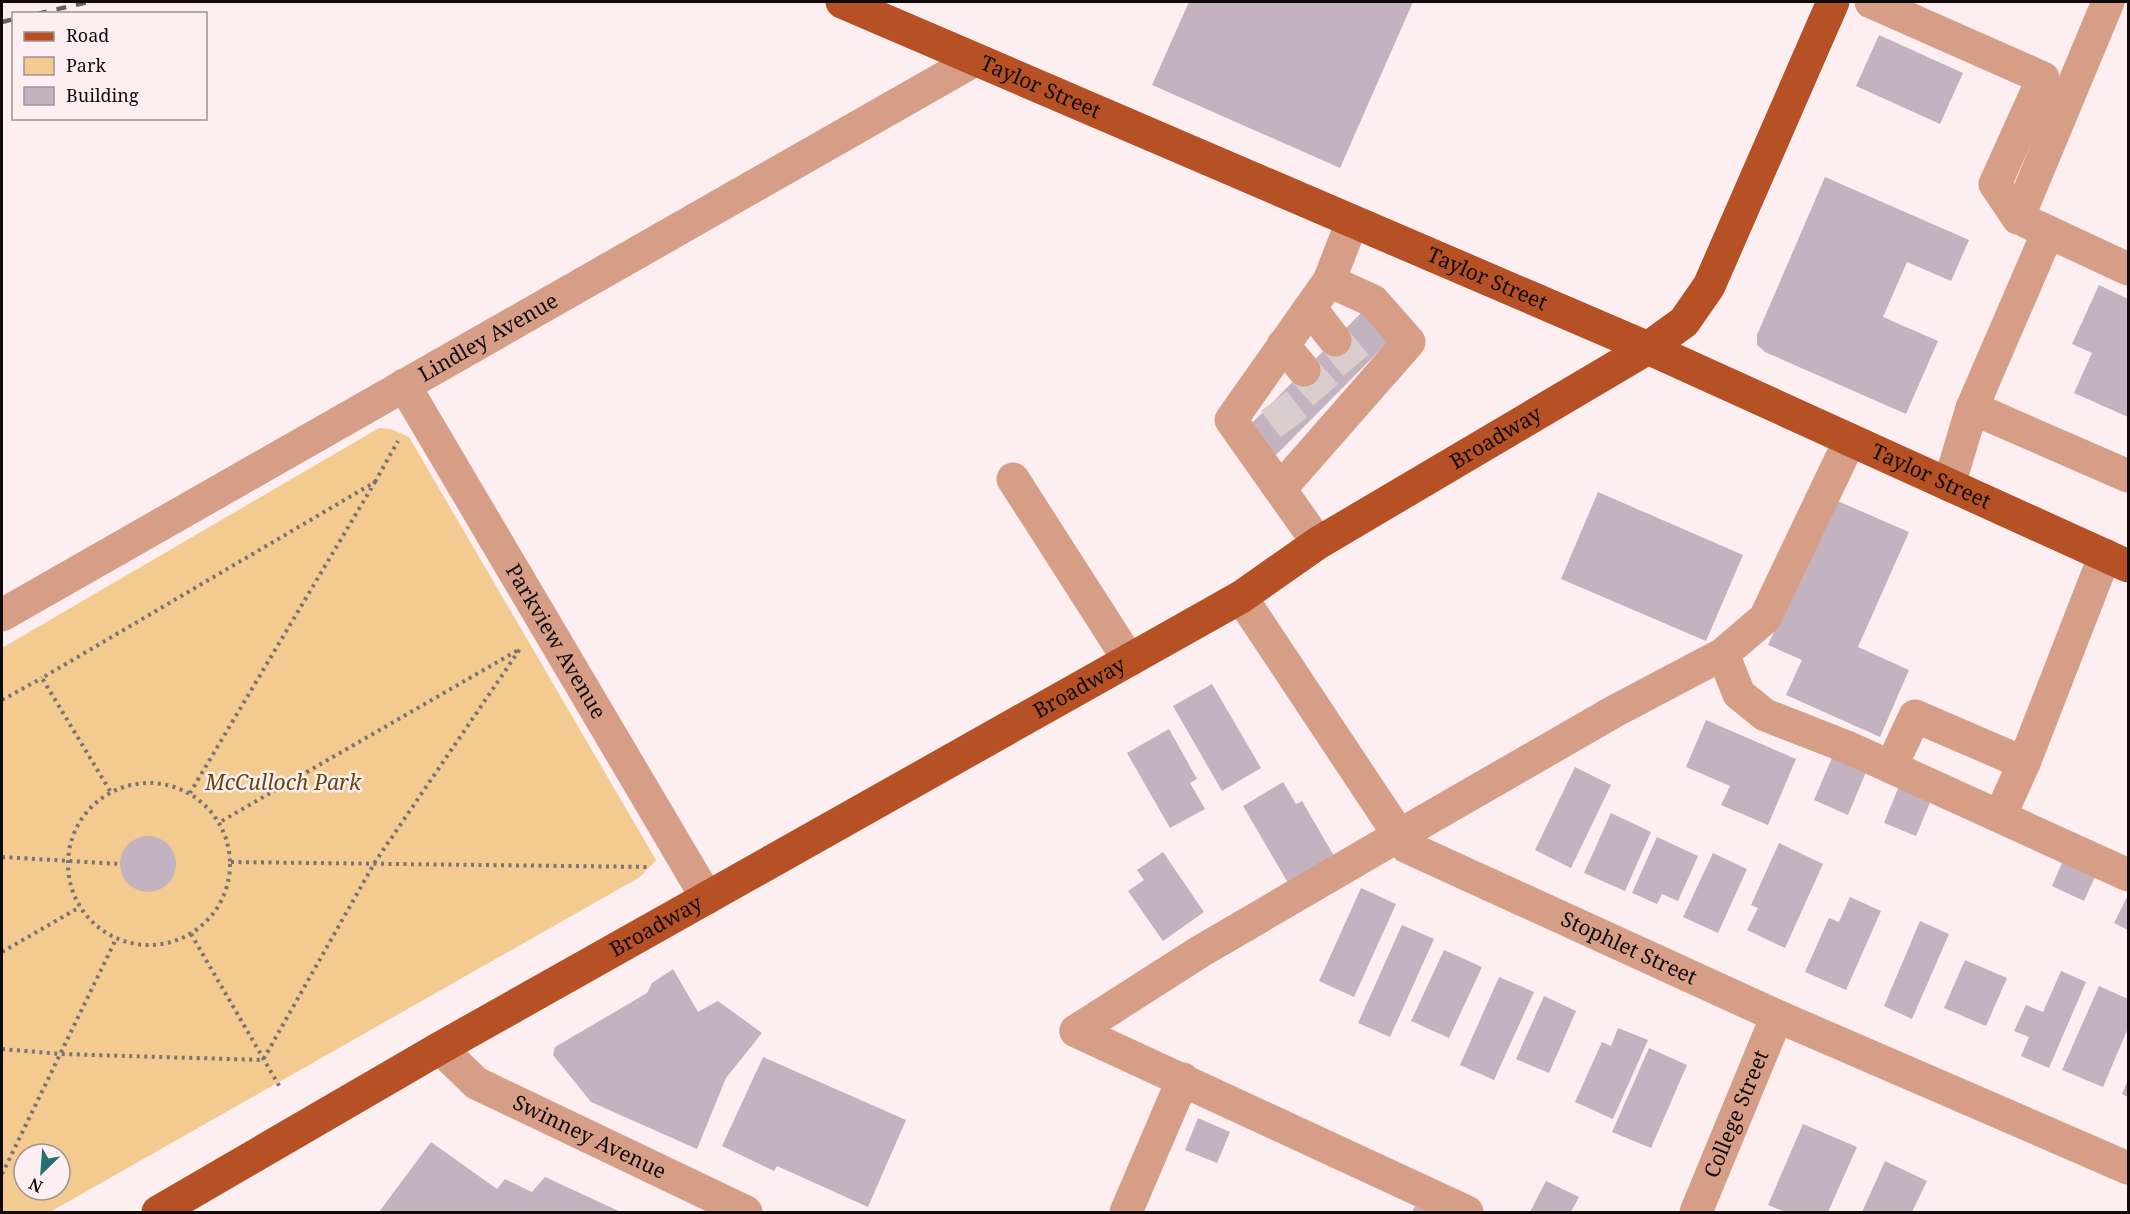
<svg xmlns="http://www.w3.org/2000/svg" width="2130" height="1214" font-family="'Noto Serif',serif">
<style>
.green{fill:#f3ca8f;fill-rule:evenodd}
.building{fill:#c3b2bf}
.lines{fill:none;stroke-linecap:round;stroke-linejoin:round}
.minor-tunnel{stroke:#dacdce;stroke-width:33;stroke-dasharray:33 16;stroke-linecap:butt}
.path{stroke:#7d7375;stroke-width:4;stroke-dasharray:3 4.5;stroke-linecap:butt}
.minor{stroke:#d79e87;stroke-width:33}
.major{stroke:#b55124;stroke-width:33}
.rail{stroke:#685e5f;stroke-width:4.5;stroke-dasharray:10 10;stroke-linecap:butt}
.labels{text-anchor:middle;stroke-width:5;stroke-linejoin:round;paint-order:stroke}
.street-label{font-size:21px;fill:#110a0b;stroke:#fdeff1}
.park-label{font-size:21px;font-style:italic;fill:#66460c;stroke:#fdeff1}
</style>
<rect width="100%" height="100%" fill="#fdeff1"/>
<path class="green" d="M 379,428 L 391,429 L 409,437 L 656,860 L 640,877 L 50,1212 L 2,1212 L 2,648 ZM 24,1154 L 60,1154 L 60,1190 L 24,1190 Z"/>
<g class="building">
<polygon points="1189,2 1413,2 1340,168 1152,85"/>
<polygon points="1879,35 1963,73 1940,124 1856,86"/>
<polygon points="1825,177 1969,240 1951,281 1907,262 1883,317 1938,341 1906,414 1765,352 1757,345 1757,335"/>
<polygon points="2099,285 2128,299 2128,417 2074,393 2092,353 2072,344"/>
<polygon points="1362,312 1390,340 1276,455 1248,427"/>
<polygon points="1598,492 1743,555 1706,641 1561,579"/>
<polygon points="1833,499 1909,532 1858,647 1909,670 1880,737 1786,695 1802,660 1768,645"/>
<polygon points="1212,684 1261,768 1222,791 1173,706"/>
<polygon points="1706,720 1796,759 1768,825 1721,805 1730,786 1686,767"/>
<polygon points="1169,729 1197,779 1190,783 1205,809 1170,828 1127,753"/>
<polygon points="1834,753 1868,767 1848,815 1814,800"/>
<polygon points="1575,767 1611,785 1571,868 1535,850"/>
<polygon points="1283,782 1296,804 1302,801 1334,856 1288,883 1243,806"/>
<polygon points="1899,786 1931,800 1916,836 1884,823"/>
<polygon points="1611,813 1651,832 1625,891 1584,873"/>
<circle cx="148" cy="864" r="28"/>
<polygon points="1657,837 1698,856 1678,901 1662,894 1657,904 1632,893"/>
<polygon points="1779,843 1823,864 1785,948 1747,930 1758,908 1751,905"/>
<polygon points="1163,852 1204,912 1163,941 1128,891 1144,880 1137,870"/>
<polygon points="1713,853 1747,869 1718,933 1683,917"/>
<polygon points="2065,856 2098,870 2084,901 2052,886"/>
<polygon points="1361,888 1396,904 1354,997 1319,981"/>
<polygon points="2128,895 2128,930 2114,923"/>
<polygon points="1850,897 1881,911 1846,990 1805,972 1829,918 1839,922"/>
<polygon points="1920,921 1949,934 1912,1019 1884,1006"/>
<polygon points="1402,925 1434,939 1390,1037 1358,1023"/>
<polygon points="1444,950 1482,967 1449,1038 1411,1021"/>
<polygon points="1965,960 2007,978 1986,1026 1944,1008"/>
<polygon points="673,969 698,1012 718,1001 762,1033 726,1078 697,1149 591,1102 553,1055 555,1047 647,993 652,983"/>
<polygon points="2061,971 2086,982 2049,1068 2021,1056 2029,1037 2014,1031 2026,1005 2043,1012"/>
<polygon points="1499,977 1534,992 1494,1080 1460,1065"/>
<polygon points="2099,986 2128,999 2128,1028 2103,1087 2062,1070"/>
<polygon points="1544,996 1576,1011 1549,1073 1516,1059"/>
<polygon points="1618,1028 1648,1040 1613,1119 1575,1102 1602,1042 1611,1046"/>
<polygon points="1649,1048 1687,1065 1651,1148 1612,1132"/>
<polygon points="763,1057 906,1120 868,1207 777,1166 774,1171 722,1146"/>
<polygon points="2128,1080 2128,1097 2122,1094"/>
<polygon points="1198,1118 1230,1132 1217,1163 1185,1150"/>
<polygon points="1803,1124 1857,1147 1828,1212 1785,1212 1768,1205"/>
<polygon points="431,1142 497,1189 505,1179 532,1192 545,1177 621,1212 379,1212"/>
<polygon points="1885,1161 1927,1181 1912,1212 1862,1212"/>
<polygon points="1546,1181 1579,1197 1571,1212 1530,1212"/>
<polygon points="1415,1206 1430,1212 1412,1212"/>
</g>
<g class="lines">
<g class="minor-tunnel">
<polyline points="1335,340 1360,370"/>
<polyline points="1304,370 1330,400"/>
<polyline points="1274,401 1298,433"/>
</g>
<g class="path">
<polyline points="375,482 398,441"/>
<polyline points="2,700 42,678"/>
<circle cx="149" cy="864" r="81"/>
<polyline points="110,791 42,678 375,482 190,793"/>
<polyline points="2,857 120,864"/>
<polyline points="231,862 650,867"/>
<polyline points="191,934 281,1089"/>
<polyline points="2,952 80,907"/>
<polyline points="2,1049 60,1054 263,1060 375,862 520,649 220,822"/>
<polyline points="2,1174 116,939"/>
</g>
<g class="minor">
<polyline points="1871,2 2043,78 1995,184 2018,218"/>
<polyline points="2018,218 2108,2"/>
<polyline points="2027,222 2128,269"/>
<polyline points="1310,308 1335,340"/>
<polyline points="1283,345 1304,370"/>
<path id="s1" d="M 404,385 L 707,898"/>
<polyline points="1972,408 2128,476"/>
<polyline points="1013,479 1129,660"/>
<polyline points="1949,485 1972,408 2048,232"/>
<polyline points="1280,489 1409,342 1373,301 1329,281"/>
<polyline points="1318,543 1231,420 1329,281 1352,222"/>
<path id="s2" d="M 1241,597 L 1407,847 L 1777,1016 L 2128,1168"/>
<path id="s3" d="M 2,615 L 975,60"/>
<polyline points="1723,654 1739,694 1765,715 1847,747 2128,875"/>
<polyline points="1891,767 1915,716 2024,763"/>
<polyline points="2000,816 2024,763 2105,555"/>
<polyline points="1076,1031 1201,951 1398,836 1615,711 1723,654 1765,618 1850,440"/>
<polyline points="1076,1031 1467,1212"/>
<path id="s4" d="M 440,1048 L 476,1083 L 746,1212"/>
<polyline points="1126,1212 1183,1079"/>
<path id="s5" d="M 1696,1212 L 1777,1016"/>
</g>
<g class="major">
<path id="s6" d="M 842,2 L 1648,348 L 2128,566"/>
<path id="s7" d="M 158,1212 L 440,1048 L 1241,597 L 1318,543 L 1648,348 L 1684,322 L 1709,286 L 1833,2"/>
</g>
<g class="rail">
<polyline points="37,14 88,2"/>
<polyline points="2,22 14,19"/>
</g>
</g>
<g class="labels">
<g class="street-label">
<text dy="7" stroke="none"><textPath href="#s6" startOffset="216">Taylor Street</textPath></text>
<text dy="7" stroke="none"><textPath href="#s6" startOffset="702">Taylor Street</textPath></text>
<text dy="7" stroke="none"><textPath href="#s3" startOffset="560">Lindley Avenue</textPath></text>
<text dy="7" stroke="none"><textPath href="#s7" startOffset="1546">Broadway</textPath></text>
<text dy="7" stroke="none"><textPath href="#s6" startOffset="1188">Taylor Street</textPath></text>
<text dy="7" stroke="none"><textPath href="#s1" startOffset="298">Parkview Avenue</textPath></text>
<text dy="7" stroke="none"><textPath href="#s7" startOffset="1060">Broadway</textPath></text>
<text dy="7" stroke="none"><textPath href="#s7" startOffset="574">Broadway</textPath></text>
<text dy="7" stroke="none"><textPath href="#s2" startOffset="544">Stophlet Street</textPath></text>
<text dy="7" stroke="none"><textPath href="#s5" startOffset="106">College Street</textPath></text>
<text dy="7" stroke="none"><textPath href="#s4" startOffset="176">Swinney Avenue</textPath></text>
</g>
<g class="park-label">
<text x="283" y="790">McCulloch Park</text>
</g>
</g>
<rect width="2130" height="1214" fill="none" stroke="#110a0b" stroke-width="6"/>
<rect x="12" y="12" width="195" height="108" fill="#fdeff1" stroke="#9f9395" stroke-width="1.5"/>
<rect x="24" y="32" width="30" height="9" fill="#b55124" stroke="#9f9395" stroke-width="1.5"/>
<text x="66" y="42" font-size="18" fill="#110a0b">Road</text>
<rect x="24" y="57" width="30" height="18" fill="#f3ca8f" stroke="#9f9395" stroke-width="1.5"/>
<text x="66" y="72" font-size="18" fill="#110a0b">Park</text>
<rect x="24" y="87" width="30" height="18" fill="#c3b2bf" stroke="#9f9395" stroke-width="1.5"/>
<text x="66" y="102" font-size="18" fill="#110a0b">Building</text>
<g transform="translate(42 1172) rotate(205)"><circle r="28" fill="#fdeff1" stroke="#9f9395" stroke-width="1.5"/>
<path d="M0-4.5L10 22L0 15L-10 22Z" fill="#246f71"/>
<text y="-9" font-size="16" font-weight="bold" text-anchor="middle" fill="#110a0b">N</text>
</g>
</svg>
